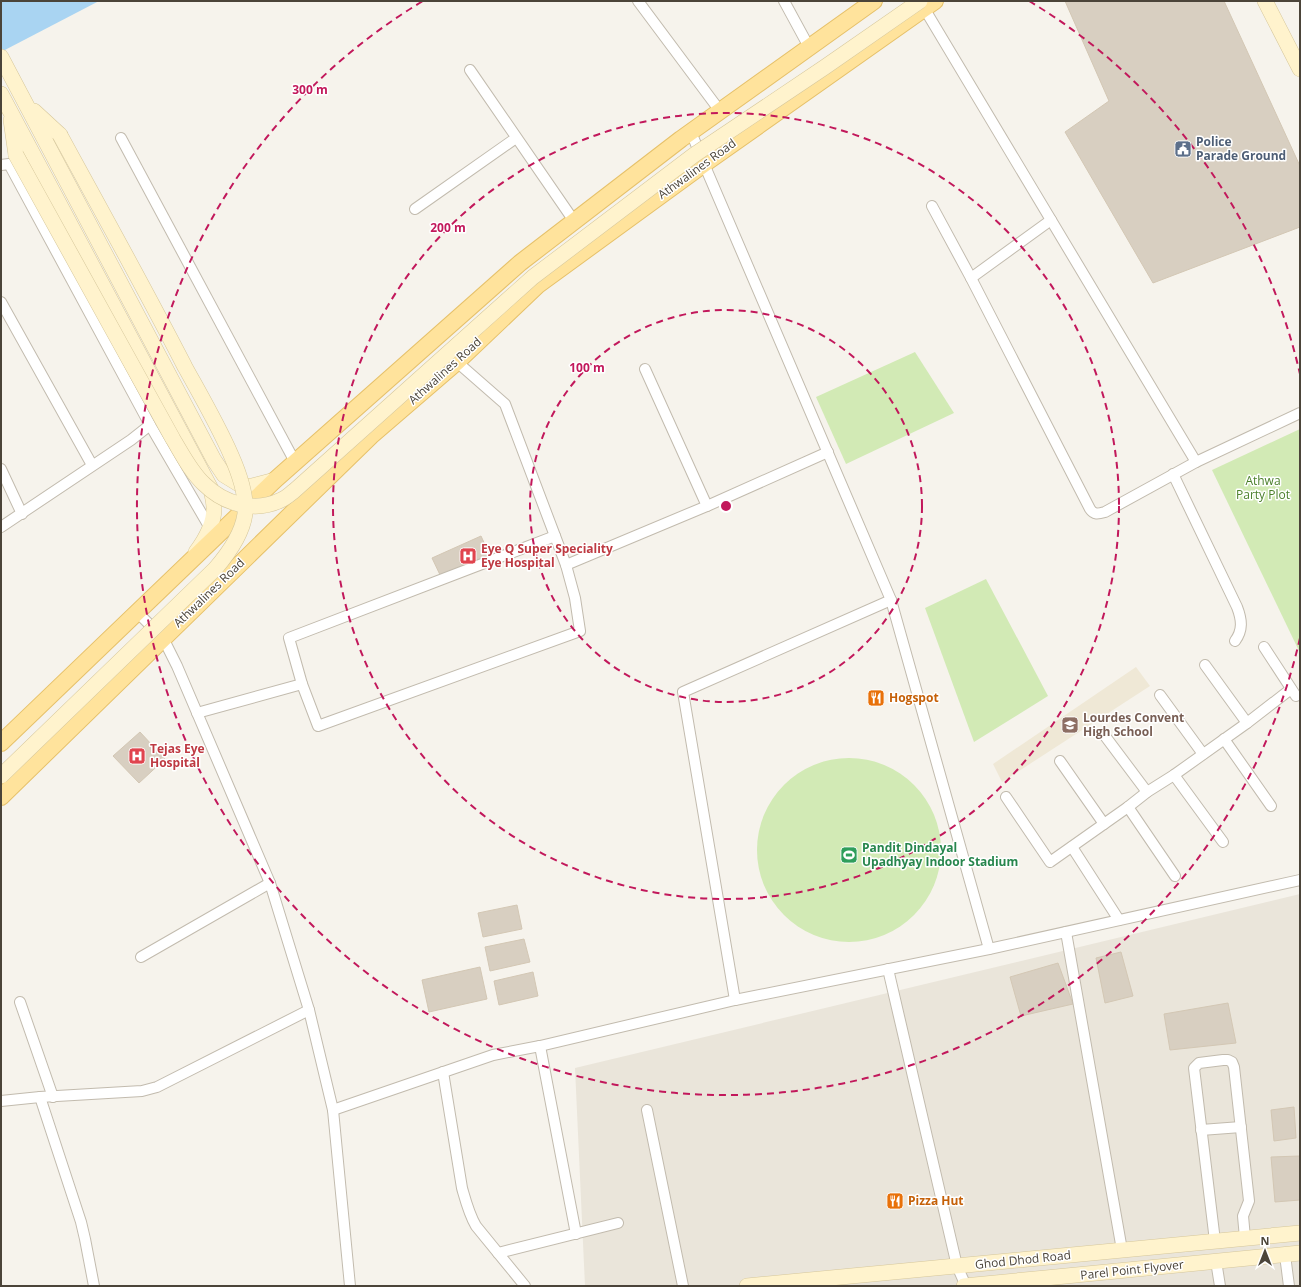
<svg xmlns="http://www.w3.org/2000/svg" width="1301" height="1287" font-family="'Open Sans',sans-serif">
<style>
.residential{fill:#eae5da}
.education{fill:#efe8d6}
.green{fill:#d2eab5}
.water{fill:#a9d4f2}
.building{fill:#d8cfc1;stroke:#d3c7b4}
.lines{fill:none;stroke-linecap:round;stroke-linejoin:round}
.street-casing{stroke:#c2bbae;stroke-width:12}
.secondary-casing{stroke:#d6c79b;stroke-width:16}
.primary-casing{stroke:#e6c16a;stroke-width:18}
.street{stroke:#fff;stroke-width:10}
.secondary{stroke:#fff3cd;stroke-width:15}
.primary{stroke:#ffe39c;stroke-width:16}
.secondary-bridge-casing{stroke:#d6c79b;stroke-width:16;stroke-linecap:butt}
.secondary-bridge{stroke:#fff3cd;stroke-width:15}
.ring{fill:none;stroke:#c2185b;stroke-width:2;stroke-dasharray:7 5}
.labels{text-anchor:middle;stroke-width:3;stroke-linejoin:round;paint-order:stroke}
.service-label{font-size:12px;font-weight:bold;fill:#4e5e75;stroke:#fff;text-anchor:start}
.street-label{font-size:12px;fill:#4b4439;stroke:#fff}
.park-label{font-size:12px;fill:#4a7f2a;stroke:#fff}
.health-label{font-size:12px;font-weight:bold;fill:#be3a42;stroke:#fff;text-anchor:start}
.food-label{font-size:12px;font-weight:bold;fill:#c56008;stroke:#fff;text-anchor:start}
.education-label{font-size:12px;font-weight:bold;fill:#785e54;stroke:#fff;text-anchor:start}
.leisure-label{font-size:12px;font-weight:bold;fill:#27864d;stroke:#fff;text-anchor:start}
.centre{fill:#c2185b;stroke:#fff;stroke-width:2}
.ring-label{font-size:12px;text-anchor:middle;font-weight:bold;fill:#c2185b;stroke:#fff;stroke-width:3;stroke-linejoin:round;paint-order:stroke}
</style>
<rect width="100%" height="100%" fill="#f6f3ec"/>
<polygon class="residential" points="1300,894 1300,1286 585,1286 575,1068"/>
<polygon class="education" points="1136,667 1150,686 1002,782 993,764"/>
<g class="green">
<polygon points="915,352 954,413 846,464 816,397"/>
<polygon points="1300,429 1300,653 1212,470"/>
<polygon points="986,579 1048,696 974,742 925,608"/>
<circle cx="849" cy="850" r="92"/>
</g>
<polygon class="water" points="1,1 99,1 1,52"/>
<g class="building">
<polygon points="1065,1 1224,1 1300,166 1300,227 1153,283 1065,132 1109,101"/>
<polygon points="481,536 492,560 442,579 432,558"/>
<polygon points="140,732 165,759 139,783 113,756"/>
<polygon points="517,905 522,929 483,937 478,913"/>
<polygon points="524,939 530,962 490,971 485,947"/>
<polygon points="1121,952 1133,996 1105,1003 1096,958"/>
<polygon points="1058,963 1073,1004 1021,1016 1010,977"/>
<polygon points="480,967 487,999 429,1012 422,980"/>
<polygon points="533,972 538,996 499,1005 494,981"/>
<polygon points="1228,1003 1236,1043 1170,1050 1164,1014"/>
<polygon points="1294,1107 1296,1138 1274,1141 1271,1110"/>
<polygon points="1300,1156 1300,1200 1275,1202 1271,1157"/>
</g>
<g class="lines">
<g class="street-casing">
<g id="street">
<polyline points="638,1 720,111"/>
<polyline points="784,1 809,47"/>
<polyline points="924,8 1196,462"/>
<polyline points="470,70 574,221"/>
<polyline points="691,132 704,164 891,600 989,949"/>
<polyline points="121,138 295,462"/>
<polyline points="1,165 9,164 150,425 210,528 213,531"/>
<path d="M 932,206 L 971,278 L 1090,509 C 1094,515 1098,514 1105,512 L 1196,462 L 1300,413"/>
<polyline points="415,209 516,138"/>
<polyline points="971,278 1051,220"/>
<polyline points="1,302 92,465"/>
<polyline points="645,369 707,506"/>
<polyline points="1,469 22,514"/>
<path d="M 1173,474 L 1237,607 C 1242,620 1243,630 1235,641"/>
<polyline points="1,527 131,440 150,425"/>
<polyline points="566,565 707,506 828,452"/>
<polyline points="137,612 163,638 177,666 270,883 309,1010 333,1110 493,1055 540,1046 735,1000 989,949 1300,880"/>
<polyline points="1264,647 1296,696"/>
<polyline points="1205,665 1247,723"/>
<polyline points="302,684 289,638 555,536"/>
<polyline points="1160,695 1203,754"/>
<polyline points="197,713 302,684 318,726 580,631 575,598 566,565 505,404 457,362"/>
<polyline points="1105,736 1147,792"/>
<polyline points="1224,739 1271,806"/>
<polyline points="1060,761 1104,824"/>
<polyline points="1174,775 1223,842"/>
<polyline points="1006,797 1050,862 1128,807 1147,792 1174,775 1247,723 1291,689"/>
<polyline points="1128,807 1175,876"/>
<polyline points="1072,847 1119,920"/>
<polyline points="1066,932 1122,1250"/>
<polyline points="141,957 270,883"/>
<polyline points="888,969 957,1266 966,1286"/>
<polyline points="735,1000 683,692 891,600"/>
<polyline points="20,1002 53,1097"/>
<polyline points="540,1046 576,1234"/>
<path d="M 443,1072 L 462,1188 C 466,1202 469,1214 476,1226 L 525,1286"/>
<polyline points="40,1097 81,1222 85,1239 94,1286"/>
<polyline points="1,1101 40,1097 142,1091 157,1087 309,1010"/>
<polyline points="333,1110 350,1286"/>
<polyline points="647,1110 683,1286"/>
<polyline points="1201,1130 1241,1127"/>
<polyline points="1215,1241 1194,1068 1199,1063 1223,1060 1228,1060 1232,1062 1234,1067 1249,1201 1243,1216 1245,1238"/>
<polyline points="498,1253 618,1223"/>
<polyline points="1285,1255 1289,1286"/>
<polyline points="1216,1261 1220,1286"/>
</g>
</g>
<g class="secondary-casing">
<g id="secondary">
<polyline points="1265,1 1300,69"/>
<polyline points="1,57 214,460 224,475 242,486 252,486 275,480"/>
<path d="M 1,94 L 211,489 C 212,495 214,502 214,508 C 214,524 205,540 196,552"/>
<polyline points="34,111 60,135"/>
<polyline points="11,120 16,155"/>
<polyline points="747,1286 1300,1233"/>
<polyline points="964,1286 1300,1253"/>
</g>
</g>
<g class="primary-casing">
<g id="primary">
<polyline points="1,743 275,480 520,263 681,139 874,1"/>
<polyline points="1,797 371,436 457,362 538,285 704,164 935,1"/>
</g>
</g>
<use href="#street" class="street"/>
<use href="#secondary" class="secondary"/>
<use href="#primary" class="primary"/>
<g class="secondary-bridge-casing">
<g id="secondary-bridge">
<path d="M 16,155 L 173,439 C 182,454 191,472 204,484 C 224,504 255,513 281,500 C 286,498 290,494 294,491 L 533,277 L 694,155 L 825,67 L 920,1"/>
<path d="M 1,776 L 215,569 C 228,554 242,535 245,514 C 247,495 239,473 231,455 C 218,425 201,396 185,367 C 145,289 102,212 60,135"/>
</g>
</g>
<use href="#secondary-bridge" class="secondary-bridge"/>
</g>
<g class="ring">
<circle cx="726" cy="506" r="196"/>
<circle cx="726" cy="506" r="393"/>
<path d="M1300 638A589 589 0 1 1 423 1M1029 1A589 589 0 0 1 1300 374"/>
</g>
<defs>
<g id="civic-square" transform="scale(0.9)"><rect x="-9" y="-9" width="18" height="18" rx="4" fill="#5c6f8a" stroke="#fff"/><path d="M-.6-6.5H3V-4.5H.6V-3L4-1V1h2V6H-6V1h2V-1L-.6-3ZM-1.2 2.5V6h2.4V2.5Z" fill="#fff"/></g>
<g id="hospital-square" transform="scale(0.9)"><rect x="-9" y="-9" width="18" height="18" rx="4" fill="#e0444e" stroke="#fff"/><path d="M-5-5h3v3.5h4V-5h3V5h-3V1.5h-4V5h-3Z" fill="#fff"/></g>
<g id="restaurant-square" transform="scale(0.9)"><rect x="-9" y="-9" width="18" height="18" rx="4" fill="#e8710a" stroke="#fff"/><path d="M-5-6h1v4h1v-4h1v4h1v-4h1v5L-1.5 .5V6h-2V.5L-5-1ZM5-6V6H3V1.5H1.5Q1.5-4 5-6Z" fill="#fff"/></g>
<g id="school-square" transform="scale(0.9)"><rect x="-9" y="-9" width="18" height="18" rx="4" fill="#8d6e63" stroke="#fff"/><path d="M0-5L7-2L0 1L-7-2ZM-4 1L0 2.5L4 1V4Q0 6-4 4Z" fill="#fff"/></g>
<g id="stadium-square" transform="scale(0.9)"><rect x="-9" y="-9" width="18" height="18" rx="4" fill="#2e9e5b" stroke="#fff"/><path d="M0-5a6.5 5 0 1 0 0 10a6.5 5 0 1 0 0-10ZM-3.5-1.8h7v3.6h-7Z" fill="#fff"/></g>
</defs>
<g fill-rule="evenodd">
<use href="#civic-square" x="1183" y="149"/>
<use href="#hospital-square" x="468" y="556"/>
<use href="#restaurant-square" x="876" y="698"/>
<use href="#school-square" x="1070" y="725"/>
<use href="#hospital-square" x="137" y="756"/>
<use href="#stadium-square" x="849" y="855"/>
<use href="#restaurant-square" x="895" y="1201"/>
</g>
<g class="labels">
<g class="service-label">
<text x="1196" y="146">Police<tspan x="1196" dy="14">Parade Ground</tspan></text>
</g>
<g class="street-label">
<text transform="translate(697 169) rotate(-36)" y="4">Athwalines Road</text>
<text transform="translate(445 371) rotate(-42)" y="4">Athwalines Road</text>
<text transform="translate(209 593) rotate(-44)" y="4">Athwalines Road</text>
<text transform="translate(1023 1260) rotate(-6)" y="4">Ghod Dhod Road</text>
<text transform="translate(1132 1270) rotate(-6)" y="4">Parel Point Flyover</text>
</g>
<g class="park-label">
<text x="1263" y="485">Athwa<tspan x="1263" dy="14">Party Plot</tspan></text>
</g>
<g class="health-label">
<text x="481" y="553">Eye Q Super Speciality<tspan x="481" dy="14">Eye Hospital</tspan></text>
<text x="150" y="753">Tejas Eye<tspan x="150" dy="14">Hospital</tspan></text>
</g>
<g class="food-label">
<text x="889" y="702">Hogspot</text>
<text x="908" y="1205">Pizza Hut</text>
</g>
<g class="education-label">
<text x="1083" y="722">Lourdes Convent<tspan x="1083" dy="14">High School</tspan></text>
</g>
<g class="leisure-label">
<text x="862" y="852">Pandit Dindayal<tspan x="862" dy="14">Upadhyay Indoor Stadium</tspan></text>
</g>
</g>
<circle cx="726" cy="506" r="6" class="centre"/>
<g class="ring-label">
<text x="310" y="94">300 m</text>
<text x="448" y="232">200 m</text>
<text x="587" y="372">100 m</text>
</g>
<rect width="1301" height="1287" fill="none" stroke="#4b4439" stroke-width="4"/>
<g transform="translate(1265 1251)" stroke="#ffffff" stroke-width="3" paint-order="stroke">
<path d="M0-3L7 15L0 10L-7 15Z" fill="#4b4439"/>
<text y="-6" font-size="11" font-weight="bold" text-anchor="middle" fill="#4b4439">N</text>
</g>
</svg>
